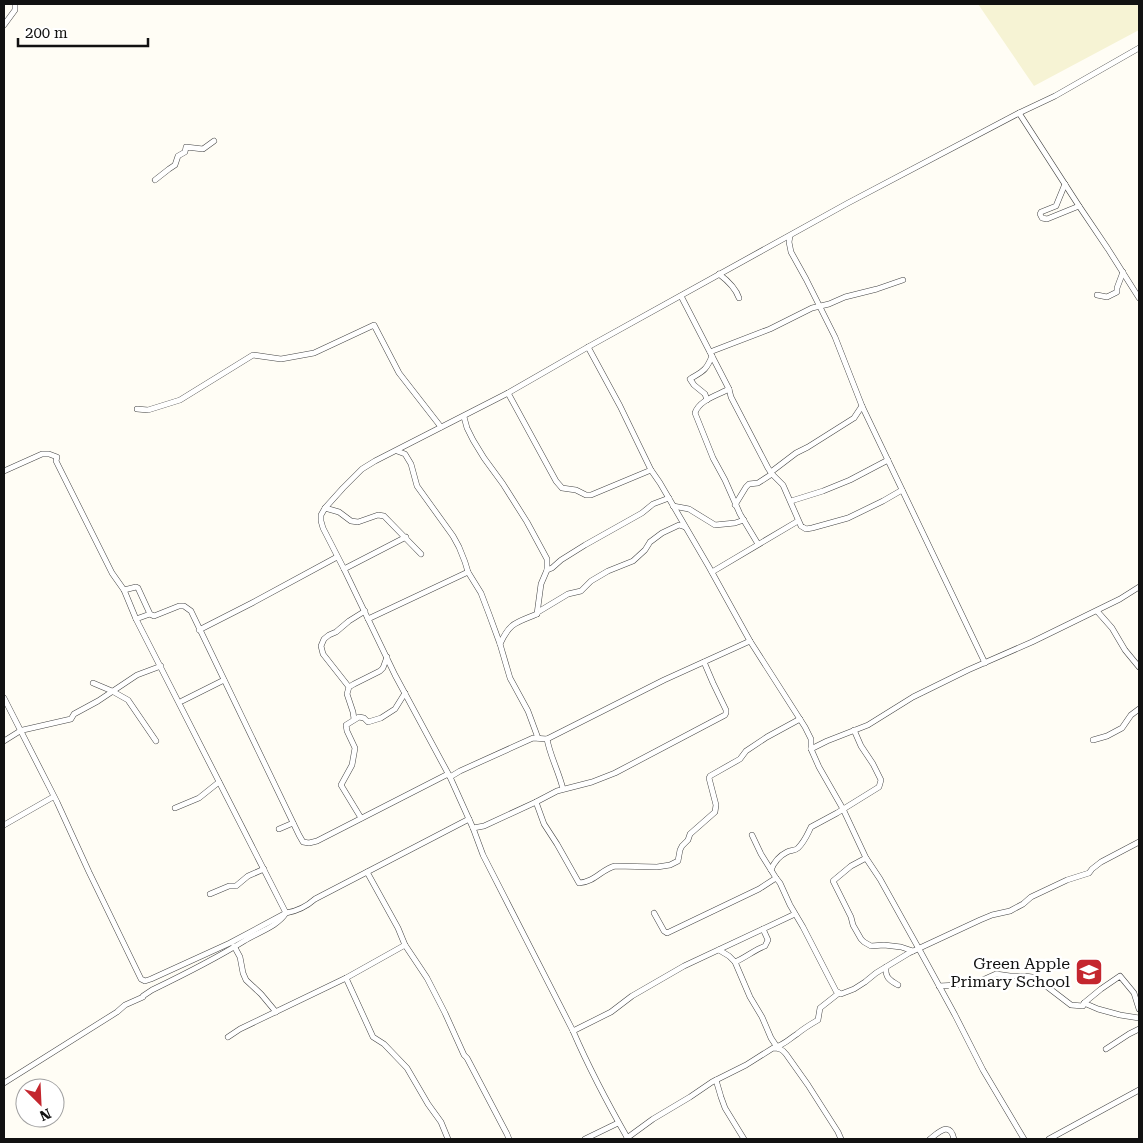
<svg xmlns="http://www.w3.org/2000/svg" width="1143" height="1143" font-family="'Roboto Serif',serif">
<style>
.farmland{fill:#f6f3d4}
.lines{fill:none;stroke-linecap:round;stroke-linejoin:round}
.minor-casing{stroke:#444;stroke-width:6}
.minor{stroke:#fff;stroke-width:5}
.labels{text-anchor:middle;stroke-width:5;stroke-linejoin:round;paint-order:stroke}
.poi-label{font-size:16px;fill:#111;stroke:#fff;text-anchor:end}
</style>
<rect width="100%" height="100%" fill="#fffdf5"/>
<polygon class="farmland" points="978,4 1139,4 1139,30 1034,86"/>
<g class="lines">
<g class="minor-casing">
<g id="minor">
<polyline points="4,25 15,10 15,4"/>
<polyline points="1019,113 1079,206 1108,249 1139,298"/>
<polyline points="155,180 169,169 175,165 178,156 185,152 186,147 203,149 214,141"/>
<polyline points="1065,184 1056,206 1041,212 1040,214 1042,218 1047,219 1079,206"/>
<polyline points="790,236 789,242 791,252 806,279 835,337 862,406 985,663"/>
<path d="M 719,274 C 727,280 736,289 739,298"/>
<polyline points="1097,295 1107,297 1117,292 1117,288 1123,272"/>
<polyline points="681,296 729,389 731,397 768,468 772,474 783,485 801,526 806,529 812,528 848,518 883,501 902,490"/>
<polyline points="588,347 620,406 651,470 660,483 709,567 750,641 805,727 811,739 811,749 819,767 843,809 866,858 880,879 919,949 955,1015 983,1070 1024,1139"/>
<polyline points="710,352 770,329 812,308 829,304 845,297 877,289 903,280"/>
<path d="M 729,389 C 718,395 699,400 695,413 L 713,458 L 725,480 L 740,514 L 758,544"/>
<polyline points="508,393 556,481 562,488 576,490 586,495 591,495 651,470"/>
<path d="M 707,400 L 705,394 L 694,385 L 690,379 C 703,371 706,371 712,356"/>
<polyline points="137,409 148,410 180,400 253,355 281,359 314,353 374,325 399,373 441,427"/>
<polyline points="464,417 467,428 473,440 484,458 503,484 527,522 547,559 547,570 541,584 537,614"/>
<polyline points="397,451 405,454 411,464 417,486 453,536 459,547 465,562 468,572 481,593 489,614 500,644 510,678 528,711 538,738"/>
<path d="M 4,471 L 42,454 L 49,454 L 57,457 L 56,461 L 112,573 L 124,590 L 136,619 L 286,913 C 277,927 258,932 244,941 C 215,959 183,975 152,990 L 143,996 L 143,997 L 125,1005 L 117,1012 L 4,1083"/>
<polyline points="771,472 796,453 808,447 854,418 862,406"/>
<polyline points="791,501 823,491 850,480 888,460"/>
<polyline points="735,505 746,487 749,484 758,483 772,474"/>
<polyline points="673,506 689,509 715,525 735,523 744,520"/>
<polyline points="325,508 339,512 351,521 358,522 378,515 384,516 421,554"/>
<polyline points="344,569 406,537"/>
<polyline points="547,570 552,568 561,560 585,545 642,513 653,504 669,498"/>
<polyline points="712,572 798,521"/>
<polyline points="124,590 136,587 138,588 150,614 154,616 179,606 184,606 191,611 299,835 303,842 309,843 317,841 448,774"/>
<polyline points="1097,611 1112,628 1125,650 1139,667"/>
<polyline points="136,619 150,614"/>
<polyline points="368,619 468,572"/>
<polyline points="199,630 252,603 337,557"/>
<path d="M 500,644 C 510,622 516,623 537,614 L 538,612 L 568,594 L 581,591 L 591,581 L 608,571 L 633,561 L 645,550 L 650,542 L 662,533 L 679,525 L 685,527"/>
<polyline points="93,683 112,691 128,700 156,741"/>
<polyline points="349,687 323,654 321,646 324,639 329,635 336,632 349,621 365,611"/>
<path d="M 4,698 L 57,802 L 89,872 L 141,979 L 145,981 L 151,979 L 230,943 L 286,913 C 298,911 306,907 315,899 L 469,819"/>
<polyline points="182,701 224,680"/>
<polyline points="354,719 353,712 347,694 349,687 354,684 380,671 383,668 387,657"/>
<polyline points="23,730 71,719 74,714 98,701 137,675 161,666"/>
<polyline points="1093,740 1107,736 1122,728 1131,715 1139,709"/>
<polyline points="4,741 20,731"/>
<polyline points="811,749 827,741 868,725 913,697 968,670 1032,642 1120,599 1139,587"/>
<polyline points="450,777 460,771 533,738 547,739"/>
<path d="M 563,789 C 559,772 550,756 547,739 L 664,680 L 750,641"/>
<path d="M 536,802 L 544,824 L 557,844 L 579,883 C 595,882 602,869 615,866 L 657,867 L 670,865 L 678,861 L 680,850 L 682,846 L 688,840 L 690,834 L 715,812 L 716,805 L 709,778 L 710,776 L 740,759 L 746,751 L 767,737 L 800,719"/>
<polyline points="175,808 199,798 219,782"/>
<polyline points="361,818 341,785 352,765 355,748 347,731 346,725 359,717 364,718 368,722 381,718 395,709 405,693"/>
<polyline points="4,825 53,797"/>
<polyline points="473,828 484,826 536,802 557,791 592,782 615,773 725,715 726,713 726,710 713,683 704,662"/>
<polyline points="279,829 293,823"/>
<polyline points="752,835 761,854 776,878 780,883 790,905 803,927 836,991 841,994 854,989 865,982 876,973 909,953 980,920 992,915 1010,911 1023,904 1031,897 1067,880 1089,873 1092,869 1101,862 1139,842"/>
<polyline points="866,858 851,866 833,881 851,917 853,925 861,939 864,942 871,946 884,945 901,947 913,951"/>
<path d="M 771,870 C 774,862 779,856 787,852 C 791,850 795,851 798,848 C 805,841 807,835 811,827 L 837,813 L 879,787 L 881,780 L 873,764 L 861,746 L 854,730"/>
<polyline points="367,872 398,928 405,945 427,978 445,1013 464,1055 467,1058 507,1134 509,1139"/>
<polyline points="210,894 229,886 236,886 248,876 264,869"/>
<polyline points="654,913 664,931 667,933 759,889 776,878"/>
<polyline points="234,946 240,957 243,973 246,980 261,994 276,1012"/>
<polyline points="719,950 729,956 735,962 750,997 762,1017 771,1038 777,1047"/>
<path d="M 735,962 C 745,958 754,950 765,946 L 768,940 L 763,929"/>
<path d="M 886,967 C 885,977 889,980 898,985"/>
<polyline points="346,978 373,1037 384,1044 407,1068 428,1104 441,1122 448,1139"/>
<polyline points="939,986 958,985 978,982 996,974 1010,976 1025,976 1032,977 1041,982 1071,1005 1083,1006 1084,1003 1101,989 1120,976 1134,993 1139,1009"/>
<polyline points="1084,1003 1098,1009 1120,1015 1139,1018"/>
<polyline points="573,1031 611,1012 632,996 684,966 795,914"/>
<polyline points="228,1037 240,1029 346,978 405,945"/>
<path d="M 775,1047 C 784,1045 789,1039 797,1034 C 803,1029 811,1024 818,1020 L 820,1008 L 839,993"/>
<polyline points="1106,1049 1129,1034 1139,1029"/>
<polyline points="716,1080 721,1097 725,1108 744,1139"/>
<path d="M 627,1138 L 653,1119 L 690,1097 L 712,1082 L 746,1065 L 773,1048 C 779,1048 782,1049 786,1054 L 808,1085 L 838,1132 L 841,1139"/>
<polyline points="585,1139 618,1123"/>
<path d="M 628,1139 C 608,1104 589,1068 573,1031 L 483,855 L 473,828 L 450,777 L 395,675 L 344,569 L 323,528 L 321,521 L 321,515 L 325,508 L 343,488 L 362,469 L 375,461 L 508,393 L 588,347 L 848,203 L 1019,113 L 1055,96 L 1139,48"/>
<path d="M 930,1139 C 939,1132 950,1121 954,1139"/>
<polyline points="1049,1139 1139,1090"/>
</g>
</g>
<use href="#minor" class="minor"/>
</g>
<defs>
<g id="school-square" transform="scale(1.4375)"><rect x="-9" y="-9" width="18" height="18" rx="4" fill="#c4262e" stroke="#fff"/><path d="M0-5L7-2L0 1L-7-2ZM-4 1L0 2.5L4 1V4Q0 6-4 4Z" fill="#fff"/></g>
</defs>
<g fill-rule="evenodd">
<use href="#school-square" x="1089" y="972"/>
</g>
<g class="labels">
<g class="poi-label">
<text x="1070" y="969">Green Apple<tspan x="1070" dy="18">Primary School</tspan></text>
</g>
</g>
<rect width="1143" height="1143" fill="none" stroke="#111111" stroke-width="10"/>
<g transform="translate(40 1103) rotate(156)"><circle r="24" fill="#ffffff" stroke="#a0a0a0"/>
<path d="M0-4L9 19L0 12L-9 19Z" fill="#c4262e"/>
<text y="-8" font-size="14" font-weight="bold" text-anchor="middle" fill="#111111">N</text>
</g>
<path d="M18 38v8h130v-8" fill="none" stroke="#111111" stroke-width="2.5"/>
<text x="25" y="38" font-size="15" fill="#111111" stroke="#ffffff" stroke-width="4" paint-order="stroke">200 m</text>
</svg>
